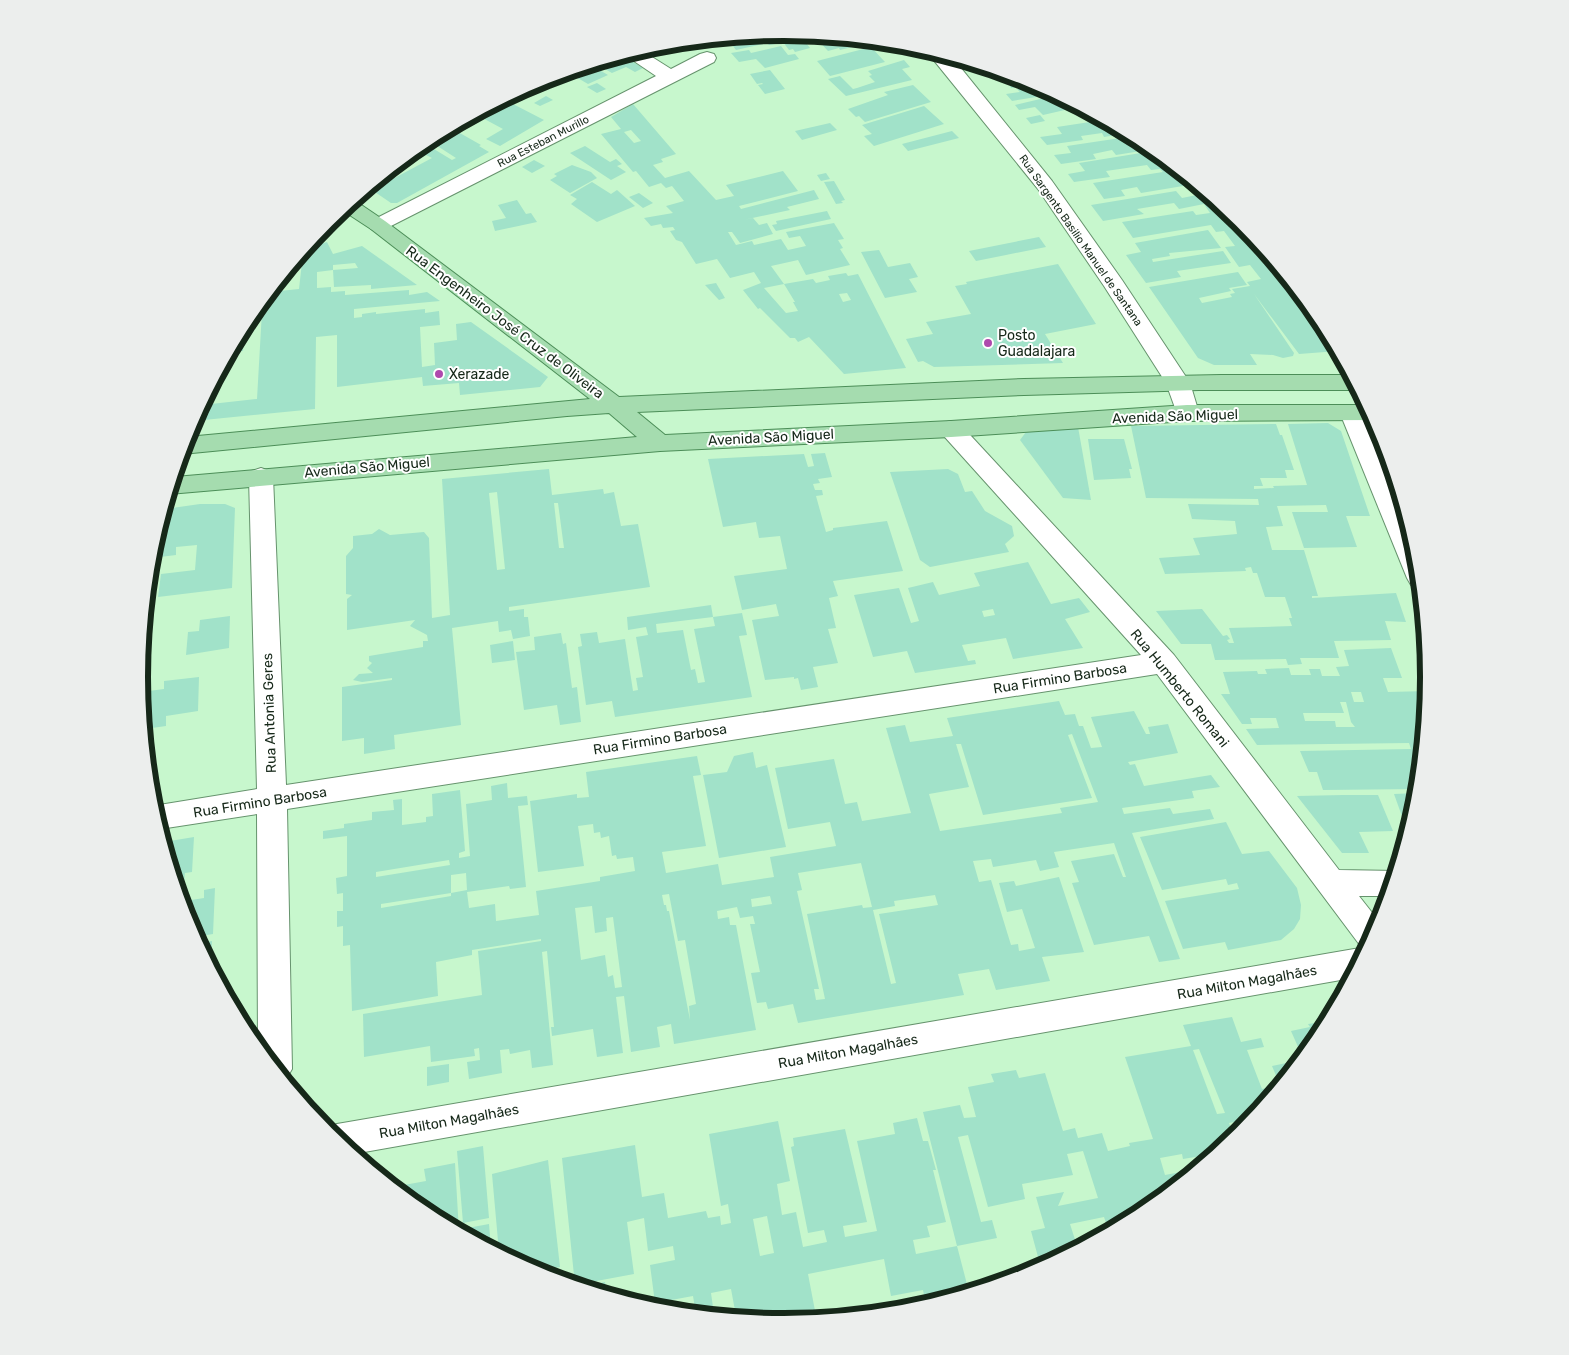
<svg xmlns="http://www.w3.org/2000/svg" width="1569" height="1355" font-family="Rubik,sans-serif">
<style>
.building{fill:#a1e2c9;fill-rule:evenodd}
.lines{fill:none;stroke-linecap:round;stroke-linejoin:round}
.minor-casing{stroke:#66936d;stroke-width:2}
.major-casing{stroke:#4c8e58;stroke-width:2}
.minor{fill:#fff;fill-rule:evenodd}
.major{fill:#a5dcaf;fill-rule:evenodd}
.poi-dot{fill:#af49ad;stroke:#fff;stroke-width:2}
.labels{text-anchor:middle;stroke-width:4;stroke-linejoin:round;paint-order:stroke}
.far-street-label{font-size:11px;fill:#162819;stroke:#fff}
.street-label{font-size:14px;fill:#162819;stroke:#fff}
.poi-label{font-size:14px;fill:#162819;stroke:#fff;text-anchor:start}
.rim{fill:none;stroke:#162819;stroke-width:6}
</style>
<rect width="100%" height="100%" fill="#c7f7cd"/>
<g class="building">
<polygon points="785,33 803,34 789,38 791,40 802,38 810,48 795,52 793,49 789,50 783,42 785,42 782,38 779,39 781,43 769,45 767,43 736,50 727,38"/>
<polygon points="825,37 867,41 869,43 840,50 839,48 828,51 816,38"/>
<polygon points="701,41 676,52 664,44"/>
<polygon points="781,46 788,55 795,54 799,59 765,68 756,59 739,62 731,53 749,50 751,53"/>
<polygon points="871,47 885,62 830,76 817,61"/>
<polygon points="623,56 643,68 635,72 626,67 612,73 596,64"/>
<polygon points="904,60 910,67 902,69 912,80 846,96 828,79 840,76 853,89 857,88 875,82 869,76 872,75 868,71"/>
<polygon points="581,68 585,71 571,77 565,73"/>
<polygon points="596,68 608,75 588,84 576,77"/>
<polygon points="770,70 785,89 765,94 758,85 763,84 762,83 757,84 750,74"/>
<polygon points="1010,75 1032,82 1036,84 1011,88 1010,86 1013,85 1006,76"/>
<polygon points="597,83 606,89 597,93 587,87"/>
<polygon points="913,85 931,102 865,122 859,116 856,117 848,109 888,95 884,92"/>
<polygon points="1038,85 1055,94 1012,101 1006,94 1020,92 1017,89"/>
<polygon points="1057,95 1078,107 1043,115 1035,107 1019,110 1015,105"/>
<polygon points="546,96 553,100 540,106 534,103"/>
<polygon points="513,104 544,120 500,146 486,139 503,129 477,115 488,108 495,112 500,111"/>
<path d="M 633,104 L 676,154 L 661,159 L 663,162 L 653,165 L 665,178 L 689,171 L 716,200 L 734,196 L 726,185 L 783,171 L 798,191 L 739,206 L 741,209 L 814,190 L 819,199 L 787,207 L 790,210 L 743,220 L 753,218 L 759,225 L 767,223 L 773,234 L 740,243 L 732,232 L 728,232 L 736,245 L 752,241 L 754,245 L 781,239 L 788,250 L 806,246 L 800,236 L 789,238 L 786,232 L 834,223 L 844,239 L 838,240 L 843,248 L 840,249 L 850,265 L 806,275 L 798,260 L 771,266 L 784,284 L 764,288 L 786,313 L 798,311 L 793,302 L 795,302 L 784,284 L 813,279 L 816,283 L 830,280 L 828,276 L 846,273 L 848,276 L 858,274 L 906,368 L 844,374 L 809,337 L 798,342 L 795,338 L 790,338 L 760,308 L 758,309 L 743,290 L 761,283 L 754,272 L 730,278 L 717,259 L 696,264 L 682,242 L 676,240 L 670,231 L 675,230 L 673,227 L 663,228 L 661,224 L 651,226 L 644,218 L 673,213 L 666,206 L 684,201 L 672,186 L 666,188 L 661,183 L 649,187 L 636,171 L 633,172 L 601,134 L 621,129 L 611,117 ZM 631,130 L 641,141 L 634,143 L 624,132 ZM 847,293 L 851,300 L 843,302 L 839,294 Z"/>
<polygon points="924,106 944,124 874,146 864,136 872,134 862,125"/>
<polygon points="1040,115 1045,121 1031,124 1026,118"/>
<polygon points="1103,120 1128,133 1104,137 1102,133 1081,136 1083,140 1047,145 1040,137 1062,134 1057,127"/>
<polygon points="830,123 837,130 802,140 795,131"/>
<polygon points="451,128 481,145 479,146 489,152 397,203 391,203 369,188 383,176 385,178 383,179 387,182 432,158 426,155 416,161 412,159 391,170 424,143 452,160 456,158 428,140"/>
<polygon points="952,131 959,138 908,151 902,144"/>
<polygon points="1134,136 1153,149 1116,155 1112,150 1093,154 1096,159 1061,164 1054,155 1071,153 1067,146"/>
<polygon points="585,146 610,162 616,159 622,164 617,166 626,172 611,180 570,153"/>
<polygon points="1147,152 1153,160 1164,158 1241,222 1282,275 1285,275 1321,319 1338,351 1299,354 1254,294 1294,353 1293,356 1283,358 1273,355 1250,354 1257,365 1214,365 1198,358 1149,287 1238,272 1247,285 1229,288 1231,291 1199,298 1202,303 1232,297 1230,294 1235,293 1232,289 1250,286 1247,282 1261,279 1250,265 1239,267 1225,247 1235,246 1224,231 1216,232 1211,225 1133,238 1122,222 1193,211 1196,215 1210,213 1204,204 1179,209 1174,203 1137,209 1144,214 1103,221 1091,205 1176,191 1182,198 1197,195 1189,185 1141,193 1137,187 1121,190 1125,196 1104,199 1093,183 1163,172 1160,169 1151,170 1147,165 1106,171 1110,177 1074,182 1068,174 1085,171 1079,163"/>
<polygon points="534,160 545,166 532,173 522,167"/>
<polygon points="572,165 591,172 597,178 570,193 550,180 557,176 554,174"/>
<polygon points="826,173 830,179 821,181 817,175"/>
<polygon points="834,181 845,200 841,201 843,203 836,204 824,182"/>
<polygon points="592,182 611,194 617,190 635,206 597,222 571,204 577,199 570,195"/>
<polygon points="639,193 653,203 643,208 629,197"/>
<polygon points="517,200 526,214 531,213 537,222 495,231 492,221 506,218 498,205"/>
<polygon points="827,211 831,219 776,231 772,225 777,224 776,221"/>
<polygon points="1208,230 1221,248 1169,253 1170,256 1152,259 1153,262 1223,251 1231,263 1177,271 1181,277 1146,283 1126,255 1141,252 1135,243"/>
<polygon points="1039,237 1046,247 976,261 969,251"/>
<polygon points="327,242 333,254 362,246 417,285 371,289 371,285 334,287 333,270 358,268 355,263 333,265 333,270 317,272 317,288 331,287 331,292 345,291 345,295 409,290 409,295 427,292 440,301 354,309 354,318 362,317 362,314 376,312 376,314 425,309 425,313 439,311 440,325 420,327 422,367 435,365 434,343 457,340 456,324 471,322 548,377 540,387 460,395 459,383 423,386 422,377 337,387 337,335 316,337 315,409 194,421 202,405 257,399 262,311 254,312 270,292 299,289 302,262 293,264 310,244 311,247"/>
<polygon points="879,250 888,267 910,263 918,277 909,279 917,292 885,298 861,252"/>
<polygon points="1058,264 1096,324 1045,334 1063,363 934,367 923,361 918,362 906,339 933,334 926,322 971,314 955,286 967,284 966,282"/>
<polygon points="716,283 725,298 719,300 705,285"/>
<polygon points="245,326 243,351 231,352 242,331"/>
<polygon points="1328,423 1341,431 1370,516 1346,516 1357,547 1304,548 1292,512 1328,512 1326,505 1277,506 1283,526 1266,527 1272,550 1304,550 1318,596 1312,596 1312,598 1396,593 1406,622 1385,621 1391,640 1334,641 1339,658 1300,658 1302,664 1288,665 1286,659 1215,660 1211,644 1181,644 1156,611 1202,609 1223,636 1227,635 1230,639 1227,640 1229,643 1234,643 1229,628 1292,626 1289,618 1292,618 1285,597 1265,597 1257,573 1253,573 1251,567 1245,568 1246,571 1165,574 1159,558 1200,555 1193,538 1237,534 1235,521 1192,519 1188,504 1259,505 1258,499 1146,498 1131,426 1276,424 1280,435 1282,435 1294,470 1285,470 1287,478 1260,478 1263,486 1254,486 1254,489 1274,488 1273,486 1307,485 1288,424"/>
<polygon points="1078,427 1091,500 1063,498 1020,440 1026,432"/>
<polygon points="1088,439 1124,439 1132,469 1129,469 1131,478 1094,480"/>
<polygon points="825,453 832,477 818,479 820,483 813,484 815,490 822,490 823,495 816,496 826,532 833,530 833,528 887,521 903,571 833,581 838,596 829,598 836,628 828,629 838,663 813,667 818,687 801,690 798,678 794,679 794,677 765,680 752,620 779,616 776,604 742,610 734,576 787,569 780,536 759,538 756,522 723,527 708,459 804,454 808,467 814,466 811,454"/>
<path d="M 549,469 L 552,495 L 603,489 L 604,494 L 614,492 L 621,526 L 638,524 L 650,587 L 509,607 L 509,611 L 524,609 L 524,617 L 528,617 L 530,636 L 513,639 L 511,630 L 499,632 L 498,621 L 452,628 L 461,725 L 394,735 L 395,749 L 364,754 L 364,738 L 342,741 L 342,687 L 392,680 L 392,678 L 362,682 L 353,680 L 359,674 L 373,673 L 367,668 L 372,663 L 369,661 L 369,656 L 423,647 L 423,641 L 428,641 L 427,635 L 410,626 L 415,620 L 347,630 L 347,599 L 352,595 L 346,594 L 346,556 L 353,548 L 353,536 L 372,534 L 379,529 L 390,535 L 424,532 L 429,538 L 432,618 L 450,615 L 442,479 ZM 497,492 L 505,569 L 497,570 L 489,493 ZM 554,503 L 558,503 L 564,548 L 559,548 Z"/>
<polygon points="948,469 958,474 965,492 972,491 985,511 1012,526 1014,536 1005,544 1009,552 930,567 920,560 890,472"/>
<polygon points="200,504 225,504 235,508 232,588 158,597 161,574 195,570 197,545 176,547 176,555 160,557 155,597 147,598 152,551 165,509"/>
<path d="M 1028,562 L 1051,604 L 1079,598 L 1090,612 L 1065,619 L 1083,648 L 1013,659 L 1006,638 L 962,645 L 968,661 L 975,660 L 976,664 L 915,673 L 907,651 L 873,657 L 854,595 L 899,588 L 911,623 L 919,621 L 908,588 L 933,582 L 939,595 L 980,586 L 974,573 ZM 993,609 L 995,615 L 984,617 L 982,611 Z"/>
<polygon points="711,605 713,617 656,624 657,633 683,630 691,670 695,669 698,683 705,682 694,629 715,626 713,617 742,613 747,635 739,636 752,697 615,717 612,701 586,705 578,647 582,646 580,634 597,632 599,643 625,639 633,691 638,690 636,678 643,677 636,637 648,635 646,627 628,630 627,617"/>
<polygon points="230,616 229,648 186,655 188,632 199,631 200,620"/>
<polygon points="561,633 563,644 566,643 572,688 577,687 581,722 560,725 557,705 524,710 516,652 535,650 534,637"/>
<polygon points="513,641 515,660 492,663 490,645"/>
<path d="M 1391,648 L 1402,678 L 1383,678 L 1388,692 L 1428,691 L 1419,789 L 1323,790 L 1317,772 L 1309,772 L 1300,751 L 1411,749 L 1409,743 L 1257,745 L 1246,729 L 1279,728 L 1276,718 L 1250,718 L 1252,724 L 1242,724 L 1221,694 L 1230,694 L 1223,672 L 1257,671 L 1258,674 L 1267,674 L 1265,669 L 1289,668 L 1291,675 L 1311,675 L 1309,669 L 1320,669 L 1322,676 L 1340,676 L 1336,667 L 1349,666 L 1344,650 ZM 1351,692 L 1361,692 L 1364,702 L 1354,702 ZM 1340,702 L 1346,702 L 1351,722 L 1355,727 L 1336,727 L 1335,721 L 1305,721 L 1303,713 L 1344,713 Z"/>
<polygon points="199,677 198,711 166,716 166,726 145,729 141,692 164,689 164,681"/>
<path d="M 1059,701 L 1065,715 L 1075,714 L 1079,726 L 1083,726 L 1091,748 L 1102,747 L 1091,717 L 1134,711 L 1146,734 L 1150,734 L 1148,727 L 1168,724 L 1178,753 L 1128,762 L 1130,765 L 1135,764 L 1144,786 L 1211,775 L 1220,787 L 1192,791 L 1194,798 L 1122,808 L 1124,814 L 1170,808 L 1173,814 L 1210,809 L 1214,819 L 1132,833 L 1180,959 L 1159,962 L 1149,936 L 1094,945 L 1072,883 L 1079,882 L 1071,861 L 1114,854 L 1123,877 L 1126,877 L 1114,843 L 1054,852 L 1059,867 L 1040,871 L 1036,860 L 993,867 L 991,859 L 973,861 L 979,882 L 991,880 L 1011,945 L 1018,944 L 1019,951 L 1035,948 L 1022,909 L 1007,912 L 999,883 L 1014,881 L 1016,886 L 1059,877 L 1084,952 L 1042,957 L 1050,981 L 996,990 L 989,969 L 958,974 L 964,995 L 798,1023 L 793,1004 L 768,1009 L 766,1002 L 757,1003 L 751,973 L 760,972 L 750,924 L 755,924 L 753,916 L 740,918 L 737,907 L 717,911 L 718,919 L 729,917 L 730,925 L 736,925 L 756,1030 L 674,1044 L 671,1024 L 657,1027 L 660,1047 L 631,1052 L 624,996 L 616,997 L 623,1053 L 597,1057 L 593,1029 L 552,1036 L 551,1027 L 554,1027 L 547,951 L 542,952 L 553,1065 L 532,1068 L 530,1050 L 510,1054 L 509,1049 L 500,1050 L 502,1073 L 469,1079 L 467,1062 L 480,1060 L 479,1048 L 474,1049 L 475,1056 L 431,1062 L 430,1046 L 364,1057 L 363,1014 L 482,995 L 478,951 L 541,941 L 541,939 L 472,950 L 472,955 L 436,962 L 438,996 L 352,1011 L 350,945 L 343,946 L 343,926 L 337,927 L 337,911 L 343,911 L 343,893 L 337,894 L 336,878 L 347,876 L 347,836 L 323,839 L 323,831 L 344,828 L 344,824 L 372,820 L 372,812 L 394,810 L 393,800 L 402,799 L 402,825 L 426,822 L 426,817 L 433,816 L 432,794 L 460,790 L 465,851 L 459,853 L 459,858 L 470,856 L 466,804 L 492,800 L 491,786 L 507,783 L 508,798 L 527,796 L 528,805 L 518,806 L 526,887 L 510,889 L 509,886 L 467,892 L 469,908 L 495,904 L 496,921 L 539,915 L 536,891 L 600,881 L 600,877 L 635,871 L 633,857 L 617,859 L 616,855 L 612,856 L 609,836 L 601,838 L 600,832 L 594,833 L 593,824 L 578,826 L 584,866 L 538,872 L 530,801 L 577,794 L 577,798 L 589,797 L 586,772 L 697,756 L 701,775 L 693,776 L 706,846 L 662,852 L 666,873 L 718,864 L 722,885 L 774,877 L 770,857 L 836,846 L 830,822 L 788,829 L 775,768 L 834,759 L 845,804 L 857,802 L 862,821 L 911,813 L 886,728 L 905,725 L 910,742 L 953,736 L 947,718 ZM 1072,734 L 1098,802 L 1060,808 L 1062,813 L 940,831 L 929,794 L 969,787 L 956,744 L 961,744 L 983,815 L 1092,798 L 1068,735 ZM 449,860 L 450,865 L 376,877 L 376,872 ZM 861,863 L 872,907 L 863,908 L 862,905 L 807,914 L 825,999 L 816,1000 L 814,989 L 819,989 L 797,891 L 802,890 L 798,873 ZM 466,873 L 467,890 L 451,893 L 451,896 L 381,908 L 381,904 L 451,893 L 451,875 ZM 669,894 L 678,941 L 685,940 L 696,1004 L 689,1006 L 690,1020 L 669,911 L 667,911 L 666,905 L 664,905 L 662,895 ZM 935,895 L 938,905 L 879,914 L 896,983 L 891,984 L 873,910 L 895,906 L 894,901 ZM 770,896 L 772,904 L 752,907 L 751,899 ZM 592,906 L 595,933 L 607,931 L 606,918 L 613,917 L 622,987 L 615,988 L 613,975 L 608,977 L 605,955 L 581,960 L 575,908 Z"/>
<polygon points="753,752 756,768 767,765 786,847 719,858 703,775 727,772 734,756"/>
<polygon points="1418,793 1417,804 1408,833 1394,794"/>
<polygon points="1343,795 1378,795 1393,831 1359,832 1369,853 1342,853 1297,796"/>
<polygon points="1226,822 1242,854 1269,851 1297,888 1301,905 1300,919 1294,929 1281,940 1228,950 1225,942 1183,949 1165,901 1239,889 1237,883 1228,885 1226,879 1162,890 1140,837"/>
<polygon points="194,837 192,872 185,873 182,904 164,842"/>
<polygon points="215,888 213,934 195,937 188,924 183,906 185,906 185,901 204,898 204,890"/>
<polygon points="212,941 211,967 199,943"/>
<path d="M 1232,1017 L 1241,1042 L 1261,1038 L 1264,1047 L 1247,1050 L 1262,1089 L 1280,1085 L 1272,1066 L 1301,1060 L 1253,1118 L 1229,1123 L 1235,1138 L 1228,1141 L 1229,1143 L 1214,1156 L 1213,1154 L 1183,1159 L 1182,1154 L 1160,1158 L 1165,1175 L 1197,1169 L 1143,1214 L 1109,1232 L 1104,1217 L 1070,1224 L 1078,1249 L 1041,1268 L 1031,1231 L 1045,1228 L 1036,1197 L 1064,1192 L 1058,1206 L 1098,1198 L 1083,1151 L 1067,1154 L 1073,1175 L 1022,1184 L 1025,1199 L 988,1207 L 968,1135 L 958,1137 L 981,1222 L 992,1220 L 997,1238 L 957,1246 L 969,1292 L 926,1305 L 923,1290 L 891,1296 L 884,1259 L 808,1274 L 816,1316 L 783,1322 L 781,1312 L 766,1315 L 767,1321 L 730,1317 L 736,1316 L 731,1289 L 711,1293 L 714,1314 L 696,1314 L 693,1296 L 655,1303 L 656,1309 L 643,1305 L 655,1303 L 650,1265 L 675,1260 L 673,1246 L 648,1251 L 644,1218 L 627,1222 L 634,1274 L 575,1285 L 562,1158 L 635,1145 L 642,1197 L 664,1193 L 668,1218 L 706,1211 L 708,1218 L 720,1216 L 721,1225 L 731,1223 L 728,1204 L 721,1206 L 709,1134 L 778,1121 L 790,1181 L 777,1184 L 782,1215 L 796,1212 L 803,1247 L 827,1242 L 824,1230 L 808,1233 L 791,1147 L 794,1146 L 793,1138 L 845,1129 L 867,1222 L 843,1226 L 845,1237 L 877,1231 L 857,1141 L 895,1134 L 893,1123 L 917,1118 L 923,1141 L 928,1141 L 936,1170 L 933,1170 L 946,1222 L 927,1226 L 930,1237 L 913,1240 L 916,1254 L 957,1246 L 923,1112 L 960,1105 L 964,1118 L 976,1117 L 968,1087 L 994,1082 L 991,1074 L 1016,1070 L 1019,1078 L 1045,1073 L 1063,1131 L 1075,1128 L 1078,1138 L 1102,1133 L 1108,1151 L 1130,1146 L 1129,1143 L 1153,1139 L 1125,1057 L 1191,1046 L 1183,1025 ZM 1199,1049 L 1225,1113 L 1217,1114 L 1193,1050 ZM 767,1216 L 774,1253 L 760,1256 L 753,1219 Z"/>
<polygon points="1329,1021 1321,1036 1303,1058 1291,1031 1310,1027 1308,1024"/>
<polygon points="449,1064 449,1082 427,1086 427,1067"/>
<polygon points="483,1146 489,1218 463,1223 457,1151"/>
<polygon points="548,1160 560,1267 534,1272 499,1252 492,1174"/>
<polygon points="455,1163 459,1232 426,1214 393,1187 426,1181 424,1169"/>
<polygon points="489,1224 491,1249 462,1233 462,1229"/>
<polygon points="605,1282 607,1294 583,1287"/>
</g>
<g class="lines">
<g class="minor-casing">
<g id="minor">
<polygon points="641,50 671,69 700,54 707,52 714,54 716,58 714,62 385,229 378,231 371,229 368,225 371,221 656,76 625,55"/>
<polygon points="932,51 952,57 1052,181 1122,280 1190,383 1199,413 1195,419 1187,421 1179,419 1166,383 1104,286 1038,189 932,58 930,54"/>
<polygon points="1352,405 1360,407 1364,413 1404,509 1417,552 1421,587 1411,585 1407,578 1340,413 1344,407"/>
<polygon points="951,421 959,423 1174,655 1339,870 1397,871 1389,896 1359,896 1381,924 1367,950 1362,948 1157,674 287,809 292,1069 285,1081 258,1048 257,814 160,829 153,806 257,789 249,477 252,471 261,468 270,471 273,477 286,785 1141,655 943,435 939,429 943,423"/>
<polygon points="1360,948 1367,950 1352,978 353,1154 325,1129 337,1124"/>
</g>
</g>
<g class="major-casing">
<polygon id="major" points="354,200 385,221 619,397 1024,379 1221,375 1351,375 1358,390 1199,390 1024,395 637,412 665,435 951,421 1187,405 1367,405 1375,420 1187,421 951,437 660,451 169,494 175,477 637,437 609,413 567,416 182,454 187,437 590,399 371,229 342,210"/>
</g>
<use href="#minor" class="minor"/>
<use href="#major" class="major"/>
</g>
<g class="poi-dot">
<circle cx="988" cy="343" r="5"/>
<circle cx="439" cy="374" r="5"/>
</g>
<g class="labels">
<g class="far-street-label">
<text transform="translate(543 141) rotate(-27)" y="4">Rua Esteban Murillo</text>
<text transform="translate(1081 240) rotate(55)" y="4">Rua Sargento Basilio Manuel de Santana</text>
</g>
<g class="street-label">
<text transform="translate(505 322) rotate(37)" y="5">Rua Engenheiro José Cruz de Oliveira</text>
<text transform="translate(1175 416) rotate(-2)" y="5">Avenida São Miguel</text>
<text transform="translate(771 437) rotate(-3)" y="5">Avenida São Miguel</text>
<text transform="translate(367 467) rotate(-5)" y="5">Avenida São Miguel</text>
<text transform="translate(1060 678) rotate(-9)" y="5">Rua Firmino Barbosa</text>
<text transform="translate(1180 688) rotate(51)" y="5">Rua Humberto Romani</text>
<text transform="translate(269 713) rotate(-92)" y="5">Rua Antonia Geres</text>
<text transform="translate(660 739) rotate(-9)" y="5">Rua Firmino Barbosa</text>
<text transform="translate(260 802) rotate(-9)" y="5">Rua Firmino Barbosa</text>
<text transform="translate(1247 982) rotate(-10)" y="5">Rua Milton Magalhães</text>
<text transform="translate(848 1051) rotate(-10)" y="5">Rua Milton Magalhães</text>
<text transform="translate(449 1121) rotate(-10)" y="5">Rua Milton Magalhães</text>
</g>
<g class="poi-label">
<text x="998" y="340">Posto<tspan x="998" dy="16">Guadalajara</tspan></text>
<text x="449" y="379">Xerazade</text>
</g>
</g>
<path d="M0 0H1569V1355H0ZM148 677a636 636 0 1 1 1272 0a636 636 0 1 1-1272 0Z" fill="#eceeed" fill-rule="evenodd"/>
<path class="rim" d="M148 677a636 636 0 1 1 1272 0a636 636 0 1 1-1272 0Z"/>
</svg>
